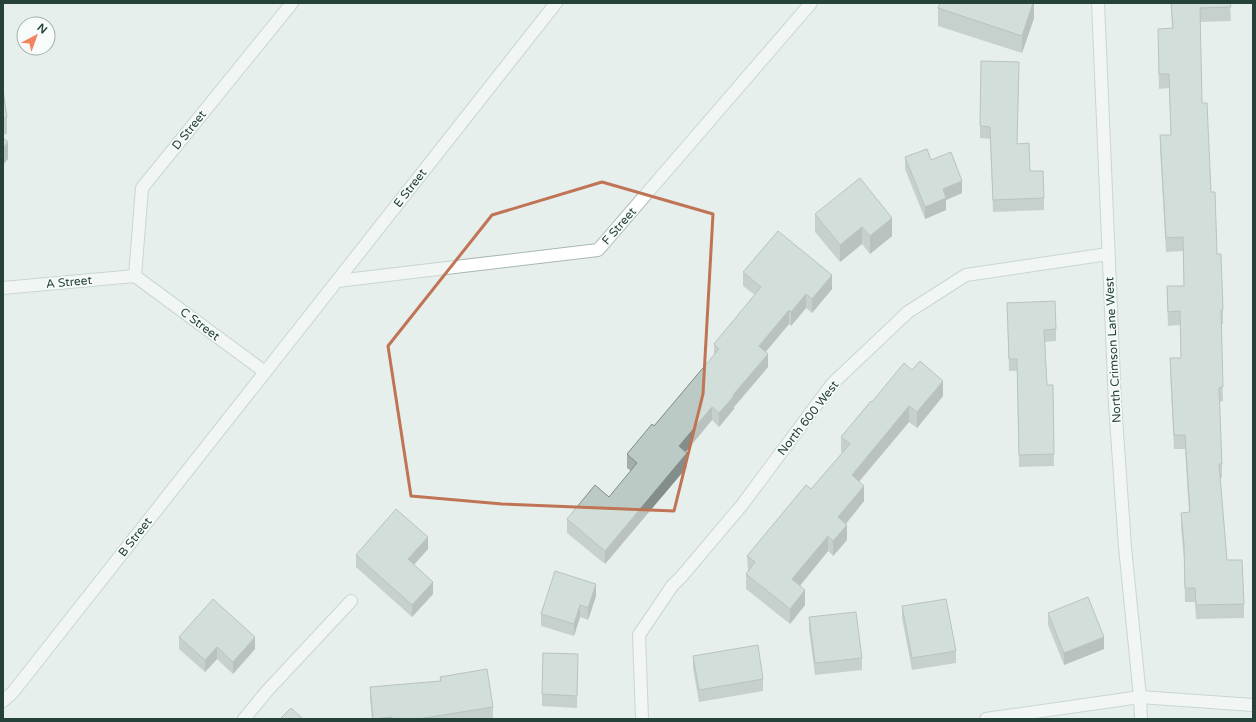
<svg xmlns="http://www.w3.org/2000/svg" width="1256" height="722" font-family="'Varela Round',sans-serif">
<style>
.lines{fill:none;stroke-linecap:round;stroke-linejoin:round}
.minor-casing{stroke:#a8b8b2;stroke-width:14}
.minor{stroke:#fff;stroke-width:12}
.wall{fill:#a1aea9}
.shaded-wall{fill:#838d89}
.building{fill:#bbcac4;stroke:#838d89}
.marked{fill:none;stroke:#c07456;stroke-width:3;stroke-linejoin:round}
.labels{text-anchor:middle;stroke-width:3.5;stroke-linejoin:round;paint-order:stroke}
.street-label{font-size:12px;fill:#24423a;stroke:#f7fbf9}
</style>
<rect width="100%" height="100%" fill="#e6efeb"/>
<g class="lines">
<g class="minor-casing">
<g id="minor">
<polyline points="1098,3 1115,404 1125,547 1140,697 1141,719"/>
<polyline points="135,276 142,188 292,3"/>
<polyline points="135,276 265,372"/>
<polyline points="337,281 598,250 811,3"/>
<polyline points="3,288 135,276"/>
<polyline points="3,701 13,692 556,3"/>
<polyline points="244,719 267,691 351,601"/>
<polyline points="642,719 639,635 672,586 682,576 742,505 832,384 908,312 966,275 1108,254"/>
<polyline points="986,719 1140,697 1253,705"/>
</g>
</g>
<use href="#minor" class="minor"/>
</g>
<g class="wall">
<polygon points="1034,3 1034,18 1022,53 938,26 938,8"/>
<polygon points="1171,3 1230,3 1231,21 1200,22 1202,103 1223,310 1223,324 1221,324 1223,401 1219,402 1222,464 1222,478 1220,478 1227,560 1244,604 1244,618 1196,619 1195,602 1185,602 1184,559 1181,527 1181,513 1189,513 1185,449 1174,449 1170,372 1170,358 1181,358 1180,325 1168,326 1167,300 1167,286 1184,286 1183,251 1166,252 1160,149 1160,135 1171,135 1169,88 1159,89 1158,43 1172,28"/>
<polygon points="1019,74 1017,144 1044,198 1044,210 993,212 990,139 980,138 980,126"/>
<polygon points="3,90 7,117 7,134 3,135"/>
<polygon points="905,157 931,160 962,193 946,200 946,210 925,219 905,169"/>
<polygon points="815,214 892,236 870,254 862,244 840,262 815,232"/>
<polygon points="743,272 832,289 812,313 806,308 791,326 789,324 765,352 768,367 734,407 734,409 719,427 712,420 685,452 687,467 605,564 567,533 567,519 609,497 631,471 627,468 627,454 654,426 714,355 714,344 755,295 743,286"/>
<polygon points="1007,303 1056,329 1056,341 1045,342 1047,385 1053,385 1054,466 1019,467 1017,371 1009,371"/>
<polygon points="943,396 917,428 909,422 859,481 864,501 846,524 847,540 833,556 828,551 800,586 805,605 790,624 746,589 746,574 748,572 747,556 811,489 842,453 841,452 841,437 872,402"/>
<polygon points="428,549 414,565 433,594 412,617 356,567 356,555"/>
<polygon points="596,596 588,620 580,617 574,636 541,626 541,614"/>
<polygon points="902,606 956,651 956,663 912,670 902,618"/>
<polygon points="1048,613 1104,649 1064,665 1048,625"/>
<polygon points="809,617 862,658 862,670 815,675 809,629"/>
<polygon points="179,637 255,649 233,674 217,659 205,672 179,649"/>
<polygon points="693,656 763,679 763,691 699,702 693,668"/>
<polygon points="578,666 577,708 542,706 542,694"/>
<polygon points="440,677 493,707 493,719 372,719 370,699 370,687 440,681"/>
</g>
<g class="shaded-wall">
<polygon points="1033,3 1034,3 1034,18 1022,53 1022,36"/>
<polygon points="8,142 8,159 3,165 3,148"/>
<polygon points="962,181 962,193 946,200 946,210 925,219 925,207 943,189"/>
<polygon points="892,218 892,236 870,254 870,236"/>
<polygon points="862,227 862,244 840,262 840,245"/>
<polygon points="832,275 832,289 812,313 812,299"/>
<polygon points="806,294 806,308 791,326 791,312"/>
<polygon points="789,310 789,324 759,360 759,346"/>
<polygon points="768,354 768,367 734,407 734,409 719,427 719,413 733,395"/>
<polygon points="943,381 943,396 917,428 917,412"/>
<polygon points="909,406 909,422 852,490 852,475"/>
<polygon points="712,407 712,420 679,460 679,446"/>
<polygon points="687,453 687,467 605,564 605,551"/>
<polygon points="864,486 864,501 838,533 838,517"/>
<polygon points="847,525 847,540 833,556 833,541"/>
<polygon points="828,536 828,551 792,595 792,579"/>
<polygon points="428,537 428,549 408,571 408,559"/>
<polygon points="433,582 433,594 412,617 412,605"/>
<polygon points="596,584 596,596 588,620 588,608"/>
<polygon points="805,590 805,605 790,624 790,609"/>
<polygon points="580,605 580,617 574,636 574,624"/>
<polygon points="255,637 255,649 233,674 233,662"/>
<polygon points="1104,637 1104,649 1064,665 1064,653"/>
<polygon points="217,647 217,659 205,672 205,660"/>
</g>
<g class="building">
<polygon points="940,3 1033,3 1022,36 938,8"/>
<polygon points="1171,3 1230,3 1231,7 1200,8 1202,103 1207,103 1211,192 1215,192 1217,254 1221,254 1223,310 1221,310 1223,387 1219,388 1222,464 1219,464 1227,560 1242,560 1244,604 1196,605 1195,588 1185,588 1184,545 1181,513 1190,512 1185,435 1174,435 1170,358 1181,358 1180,311 1168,312 1167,286 1184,286 1183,237 1166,238 1160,135 1171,135 1169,74 1159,74 1158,29 1173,28"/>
<polygon points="981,61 1019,62 1017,144 1029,143 1030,171 1043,171 1044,198 993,200 990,127 980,126"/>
<polygon points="3,90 7,117 3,118"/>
<polygon points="3,138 8,142 3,148"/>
<polygon points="927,149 931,160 951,152 962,181 943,189 946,198 925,207 905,157"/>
<polygon points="860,178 892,218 870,236 862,227 840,245 815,214"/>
<polygon points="778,231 832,275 812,299 806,294 791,312 789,310 759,346 768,354 733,395 734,396 719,413 712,407 679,446 687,453 605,551 567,519 595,485 609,497 637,463 627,454 652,424 654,426 719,349 714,344 761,287 743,272"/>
<polygon points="1055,301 1056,329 1044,330 1047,385 1053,385 1054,454 1019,455 1017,359 1009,359 1007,303"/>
<polygon points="920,361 943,381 917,412 909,406 852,475 864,486 838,517 847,525 833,541 828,536 792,579 805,590 790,609 746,574 755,562 747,556 806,485 811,489 850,444 841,437 871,401 872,402 904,363 912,370"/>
<polygon points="396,509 428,537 408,559 433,582 412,605 356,555"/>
<polygon points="555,571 596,584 588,608 580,605 574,624 541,614"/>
<polygon points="1088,597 1104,637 1064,653 1048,613"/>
<polygon points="213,599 255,637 233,662 217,647 205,660 179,637"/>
<polygon points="946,599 956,651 912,658 902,606"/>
<polygon points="856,612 862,658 815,663 809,617"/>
<polygon points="758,645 763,679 699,690 693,656"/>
<polygon points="543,653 578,654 577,696 542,694"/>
<polygon points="487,669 493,707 418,719 392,719 392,717 373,719 370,687 441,681 440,677"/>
<polygon points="291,708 303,719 280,719"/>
</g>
<path d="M0 0H1256V722H0ZM 602,182 L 713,214 L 703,394 L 674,511 L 502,504 L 411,496 L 388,346 L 492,215 Z" fill="#e6efeb" fill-opacity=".55" fill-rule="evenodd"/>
<path class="marked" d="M 602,182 L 713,214 L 703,394 L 674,511 L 502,504 L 411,496 L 388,346 L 492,215 Z"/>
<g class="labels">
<g class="street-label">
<text transform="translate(189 130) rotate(-51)" y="4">D Street</text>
<text transform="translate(410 188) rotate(-52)" y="4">E Street</text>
<text transform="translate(619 226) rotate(-49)" y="4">F Street</text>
<text transform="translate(69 282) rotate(-5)" y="4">A Street</text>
<text transform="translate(200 324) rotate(37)" y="4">C Street</text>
<text transform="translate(1113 350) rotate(-93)" y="4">North Crimson Lane West</text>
<text transform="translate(808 418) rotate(-52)" y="4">North 600 West</text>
<text transform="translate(135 537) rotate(-52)" y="4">B Street</text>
</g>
</g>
<rect width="1256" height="722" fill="none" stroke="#24423a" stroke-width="8"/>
<g transform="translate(36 36) rotate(41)"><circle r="19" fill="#f7fbf9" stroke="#a3b1ad"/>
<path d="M0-3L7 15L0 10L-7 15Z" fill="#f4845f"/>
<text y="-6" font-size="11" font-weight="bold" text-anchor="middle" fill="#24423a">N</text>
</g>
</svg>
